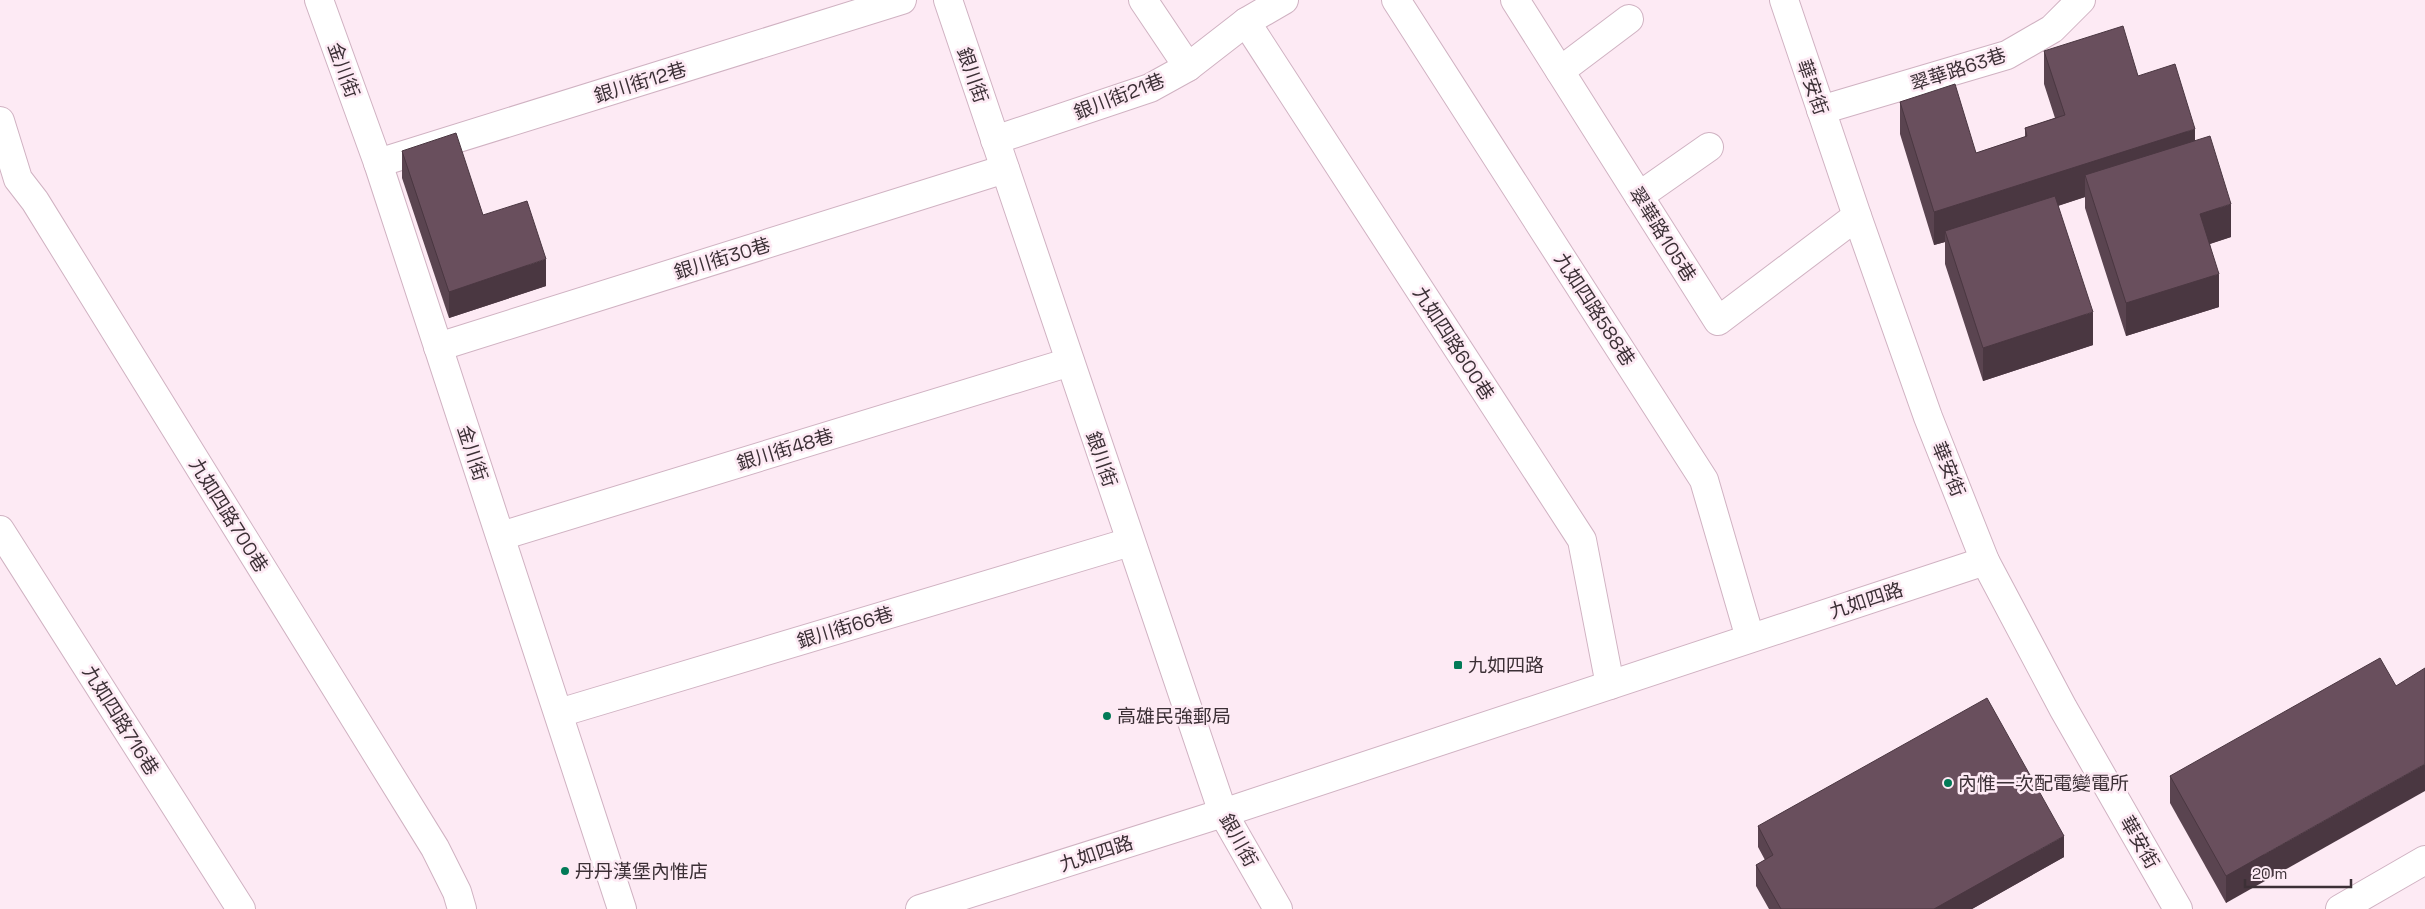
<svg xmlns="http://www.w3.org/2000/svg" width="2425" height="909" font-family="'Space Grotesk','Noto Sans TC',sans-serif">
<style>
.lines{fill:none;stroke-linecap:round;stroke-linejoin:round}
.minor-casing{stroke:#d0b2c2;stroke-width:30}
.minor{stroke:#fff;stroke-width:28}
.wall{fill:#5a4450}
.shaded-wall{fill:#4a3741}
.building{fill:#694f5d;stroke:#4a3741}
.poi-dot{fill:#027a57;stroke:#fdeaf4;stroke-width:2}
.labels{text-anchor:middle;stroke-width:5;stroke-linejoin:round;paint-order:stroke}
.street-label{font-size:19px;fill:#3c3036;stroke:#fdeaf4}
.poi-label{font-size:19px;fill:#3c3036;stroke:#fdeaf4;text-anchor:start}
</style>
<rect width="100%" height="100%" fill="#fdeaf4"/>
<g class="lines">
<g class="minor-casing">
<g id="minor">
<polyline points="319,0 378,163 622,909"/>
<polyline points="948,0 1223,813 1278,909"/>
<polyline points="1143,0 1188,67"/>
<polyline points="1396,0 1704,480 1750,638"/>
<polyline points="1515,0 1718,321 1857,216"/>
<polyline points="1784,0 1857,216 1928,417 1985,561 2063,708 2178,909"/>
<polyline points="1246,22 1582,540 1610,685"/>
<polyline points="1560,71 1629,19"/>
<polyline points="1821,110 2007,55 2052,29 2081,0"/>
<polyline points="0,121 18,179 35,201 435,848 457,892 462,909"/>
<polyline points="995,140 1150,88 1188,67 1246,22 1284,0"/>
<polyline points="378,163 902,0"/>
<polyline points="1639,196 1709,147"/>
<polyline points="438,347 1005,169"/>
<polyline points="0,530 241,909"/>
<polyline points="501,536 1070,362"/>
<polyline points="559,713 1130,542"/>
<polyline points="920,909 1223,813 1985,561"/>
<polyline points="2340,909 2425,860"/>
</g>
</g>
<use href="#minor" class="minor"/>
</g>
<g class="wall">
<polygon points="2044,51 2138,76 2195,141 2231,237 2210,244 2219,307 2126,336 2085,208 2085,197 2058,206 2093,345 1983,381 1945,264 1945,242 1934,245 1900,134 1900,102 1976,153 2025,137 2025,128 2055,118 2044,84"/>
<polygon points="402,151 483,215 546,286 449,318 402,178"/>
<polygon points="2396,686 2226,903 2170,803 2170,776"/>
<polygon points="1758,826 2064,857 1972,909 1769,909 1756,886 1756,865 1765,860 1758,847"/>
</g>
<g class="shaded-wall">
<polygon points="2195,129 2195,162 2085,175 2085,197 1948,241 1945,231 1945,242 1934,245 1934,212"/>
<polygon points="2231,204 2231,237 2200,247 2200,214"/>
<polygon points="546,259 546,286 449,318 449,292"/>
<polygon points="2219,274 2219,307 2126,336 2126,303"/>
<polygon points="2093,312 2093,345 1983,381 1983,348"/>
<polygon points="2425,764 2425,791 2226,903 2226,876"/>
<polygon points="2064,836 2064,857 1972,909 1934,909"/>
</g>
<g class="building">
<polygon points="2123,26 2138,76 2175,64 2195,129 1934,212 1900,102 1955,84 1976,153 2027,136 2025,128 2065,115 2044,51"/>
<polygon points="456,133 483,215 527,201 546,259 449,292 402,151"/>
<polygon points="2210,136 2231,204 2200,214 2219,274 2126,303 2085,175"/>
<polygon points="2055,196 2093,312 1983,348 1945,231"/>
<polygon points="2380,658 2396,686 2425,668 2425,764 2226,876 2170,776"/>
<polygon points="1987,698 2064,836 1934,909 1781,909 1756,865 1773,855 1758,826"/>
</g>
<g class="poi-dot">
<rect x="1453" y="660" width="10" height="10" rx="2.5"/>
<circle cx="1107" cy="716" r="5"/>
<circle cx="1948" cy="783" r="5"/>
<circle cx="565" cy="871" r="5"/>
</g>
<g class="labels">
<g class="street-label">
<text transform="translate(1958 69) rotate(-18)" y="7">翠華路63巷</text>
<text transform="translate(344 70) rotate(70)" y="7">金川街</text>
<text transform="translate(973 75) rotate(71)" y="7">銀川街</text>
<text transform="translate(640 82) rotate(-17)" y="7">銀川街12巷</text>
<text transform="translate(1813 87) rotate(71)" y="7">華安街</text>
<text transform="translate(1119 96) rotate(-21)" y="7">銀川街21巷</text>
<text transform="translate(1663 234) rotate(58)" y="7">翠華路105巷</text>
<text transform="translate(722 258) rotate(-17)" y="7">銀川街30巷</text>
<text transform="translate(1595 309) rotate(57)" y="7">九如四路588巷</text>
<text transform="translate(1454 343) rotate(57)" y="7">九如四路600巷</text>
<text transform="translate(785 449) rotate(-17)" y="7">銀川街48巷</text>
<text transform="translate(473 453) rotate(72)" y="7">金川街</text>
<text transform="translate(1102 459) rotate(71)" y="7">銀川街</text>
<text transform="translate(1949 469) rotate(68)" y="7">華安街</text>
<text transform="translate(229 515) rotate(58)" y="7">九如四路700巷</text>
<text transform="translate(1866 600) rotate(-18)" y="7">九如四路</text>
<text transform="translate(845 627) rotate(-17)" y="7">銀川街66巷</text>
<text transform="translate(121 720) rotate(58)" y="7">九如四路716巷</text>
<text transform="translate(1239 840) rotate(61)" y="7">銀川街</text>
<text transform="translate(2140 842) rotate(60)" y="7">華安街</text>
<text transform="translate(1096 853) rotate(-18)" y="7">九如四路</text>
</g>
<g class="poi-label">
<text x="1468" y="672">九如四路</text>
<text x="1117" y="723">高雄民強郵局</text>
<text x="1958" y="790">內惟一次配電變電所</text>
<text x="575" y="878">丹丹漢堡內惟店</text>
</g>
</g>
<path d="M2245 879v8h106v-8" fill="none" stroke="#3c3036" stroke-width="2.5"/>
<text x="2252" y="879" font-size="15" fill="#3c3036" stroke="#fdeaf4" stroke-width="4" paint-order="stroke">20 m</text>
</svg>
